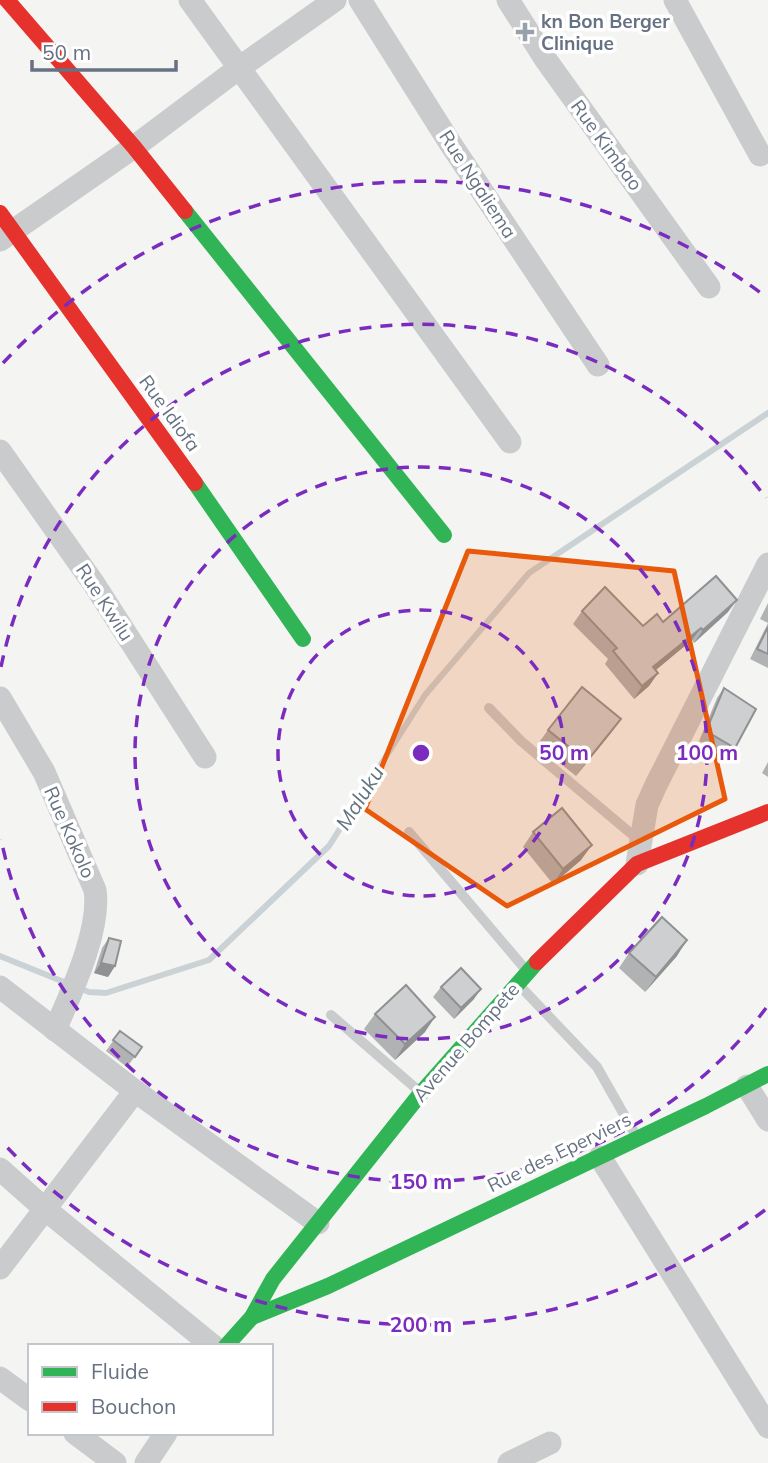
<svg xmlns="http://www.w3.org/2000/svg" width="768" height="1463" font-family="Mulish,sans-serif">
<style>
.lines{fill:none;stroke-linecap:round;stroke-linejoin:round}
.stream{stroke:#cbd2d5;stroke-width:6}
.lane{stroke:#cacbcd;stroke-width:10}
.street{stroke:#cacbcd;stroke-width:23}
.fast{stroke:#30b455;stroke-width:16}
.jam{stroke:#e5322d;stroke-width:16}
.wall{fill:#b1b2b3}
.shaded-wall{fill:#909192}
.building{fill:#cecfd0;stroke:#909192;stroke-width:2}
.marked{fill:#e8590c;fill-opacity:0.2;stroke:#e8590c;stroke-width:5;stroke-linejoin:round}
.ring{fill:none;stroke:#7b2cbf;stroke-width:3.5;stroke-dasharray:12 9}
.poi-dot{fill:#98a0aa;stroke:#fff;stroke-width:2.5}
.labels{text-anchor:middle;stroke-width:7;stroke-linejoin:round;paint-order:stroke}
.poi-label{font-size:19px;font-weight:bold;fill:#667283;stroke:#fff;text-anchor:start}
.street-label{font-size:19px;fill:#667283;stroke:#fff}
.water-label{font-size:21px;font-style:italic;fill:#61747f;stroke:#fff}
.centre{fill:#7b2cbf;stroke:#fff;stroke-width:3.5}
.ring-label{font-size:21px;text-anchor:middle;font-weight:bold;fill:#7b2cbf;stroke:#fff;stroke-width:7;stroke-linejoin:round;paint-order:stroke}
</style>
<rect width="100%" height="100%" fill="#f4f5f3"/>
<g class="lines">
<g class="stream">
<polyline points="0,956 69,984"/>
<polyline points="79,988 89,992 106,993 209,960 329,846 425,695 529,573 768,413"/>
</g>
<g class="lane">
<polyline points="489,708 521,741 641,842"/>
<polyline points="409,832 526,970"/>
<polyline points="519,985 597,1067 635,1134"/>
<polyline points="331,1015 419,1091"/>
</g>
<g class="street">
<polyline points="190,0 510,442"/>
<polyline points="360,0 450,143 598,365"/>
<polyline points="508,0 546,60 709,287"/>
<polyline points="675,0 760,155"/>
<polyline points="0,240 134,147 239,68 335,0"/>
<polyline points="0,451 94,584 205,757"/>
<path d="M 0,698 L 44,772 L 95,890 C 101,930 71,993 55,1030"/>
<polyline points="637,864 647,805 656,785 768,564"/>
<polyline points="0,987 135,1091 318,1223"/>
<polyline points="747,1086 768,1120"/>
<polyline points="600,1157 768,1427"/>
<polyline points="0,1169 45,1209 213,1346"/>
<polyline points="0,1268 135,1091"/>
<polyline points="0,1378 30,1400"/>
<polyline points="75,1433 115,1463"/>
<polyline points="146,1463 166,1433"/>
<polyline points="509,1463 550,1443"/>
</g>
<g class="fast">
<polyline points="185,211 444,535"/>
<polyline points="195,483 303,639"/>
<polyline points="252,1317 328,1286 706,1106 768,1074"/>
<polyline points="226,1346 252,1317 273,1279 421,1093 537,962"/>
</g>
<g class="jam">
<polyline points="7,0 134,147 185,211"/>
<polyline points="0,213 195,483"/>
<polyline points="537,962 637,864 768,812"/>
</g>
</g>
<g class="wall">
<polygon points="768,603 768,668 750,659 768,623 760,619"/>
<polygon points="582,611 643,626 728,612 694,643 692,640 655,670 658,673 649,686 634,699 605,664 608,659 573,624"/>
<polygon points="724,688 735,748 728,758 699,741 717,698"/>
<polygon points="621,719 610,734 576,776 537,745 548,730"/>
<polygon points="768,762 768,777 762,773"/>
<polygon points="533,832 581,860 553,884 523,847"/>
<polygon points="109,938 115,966 108,977 94,973 102,948"/>
<polygon points="629,953 677,956 645,992 619,968"/>
<polygon points="441,987 474,999 454,1019 433,997"/>
<polygon points="375,1014 425,1032 395,1060 364,1029"/>
<polygon points="120,1031 142,1047 127,1067 106,1051"/>
</g>
<g class="shaded-wall">
<polygon points="737,600 728,612 694,643 703,630"/>
<polygon points="701,628 692,640 644,680 653,667"/>
<polygon points="658,673 649,686 634,699 642,686"/>
<polygon points="621,719 610,734 576,776 587,761"/>
<polygon points="592,845 581,860 553,884 563,869"/>
<polygon points="687,940 677,956 645,992 656,977"/>
<polygon points="101,963 115,966 108,977 94,973"/>
<polygon points="481,989 474,999 454,1019 461,1008"/>
<polygon points="435,1017 425,1032 395,1060 405,1044"/>
</g>
<g class="building">
<polygon points="716,576 737,600 703,630 701,628 653,667 658,673 642,686 613,651 617,648 582,611 605,587 643,626 657,614 663,622"/>
<polygon points="768,627 768,654 757,649"/>
<polygon points="582,687 621,719 587,761 548,730"/>
<polygon points="724,688 756,709 735,748 706,731"/>
<polygon points="562,808 592,845 563,869 533,832"/>
<polygon points="662,917 687,940 656,977 629,953"/>
<polygon points="109,938 121,941 115,966 101,963"/>
<polygon points="461,968 481,989 461,1008 441,987"/>
<polygon points="406,985 435,1017 405,1044 375,1014"/>
<polygon points="120,1031 142,1047 135,1057 113,1040"/>
</g>
<path class="marked" d="M 468,551 L 674,571 L 725,799 L 507,906 L 365,809 Z"/>
<g class="ring">
<circle cx="421" cy="753" r="143"/>
<circle cx="421" cy="753" r="286"/>
<path d="M766 1008A429 429 0 0 1 1 839M1 667A429 429 0 0 1 766 498"/>
<path d="M765 1210A572 572 0 0 1 3 1143M3 363A572 572 0 0 1 765 296"/>
</g>
<path class="poi-dot" d="M521.5 21.5h7v7h7v7h-7v7h-7v-7h-7v-7h7z"/>
<g class="labels">
<g class="poi-label">
<text x="541" y="28">kn Bon Berger<tspan x="541" dy="22">Clinique</tspan></text>
</g>
<g class="street-label">
<text transform="translate(607 145) rotate(54)" y="7">Rue Kimbao</text>
<text transform="translate(478 184) rotate(57)" y="7">Rue Ngaliema</text>
<text transform="translate(170 413) rotate(54)" y="7">Rue Idiofa</text>
<text transform="translate(105 602) rotate(57)" y="7">Rue Kwilu</text>
<text transform="translate(70 832) rotate(66)" y="7">Rue Kokolo</text>
<text transform="translate(466 1042) rotate(-49)" y="7">Avenue Bompete</text>
<text transform="translate(559 1152) rotate(-26)" y="7">Rue des Eperviers</text>
</g>
<g class="water-label">
<text transform="translate(360 798) rotate(-58)" y="7">Maluku</text>
</g>
</g>
<circle cx="421" cy="753" r="10" class="centre"/>
<g class="ring-label">
<text x="564" y="760">50 m</text>
<text x="707" y="760">100 m</text>
<text x="421" y="1189">150 m</text>
<text x="421" y="1332">200 m</text>
</g>
<rect x="28" y="1344" width="245" height="91" fill="#ffffff" stroke="#c2c7cd" stroke-width="2"/>
<rect x="42" y="1367" width="35" height="10" fill="#30b455" stroke="#c2c7cd" stroke-width="2"/>
<text x="91" y="1379" font-size="21" fill="#667283">Fluide</text>
<rect x="42" y="1402" width="35" height="10" fill="#e5322d" stroke="#c2c7cd" stroke-width="2"/>
<text x="91" y="1414" font-size="21" fill="#667283">Bouchon</text>
<path d="M32 60v10h144v-10" fill="none" stroke="#667283" stroke-width="3.5"/>
<text x="42" y="60" font-size="21" fill="#667283" stroke="#ffffff" stroke-width="5" paint-order="stroke">50 m</text>
</svg>
